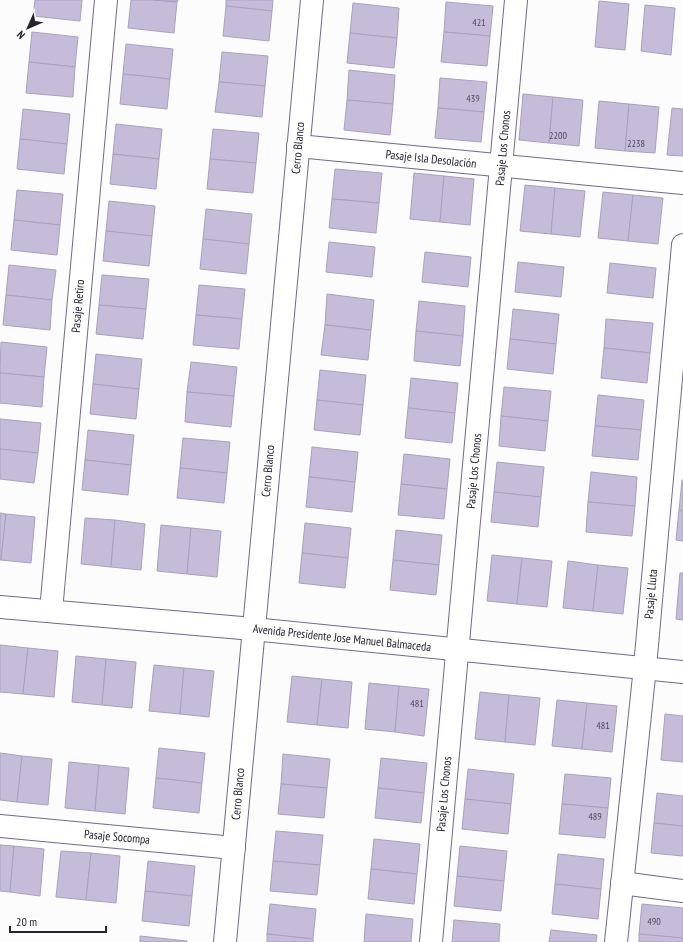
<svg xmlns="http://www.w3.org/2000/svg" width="683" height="942" font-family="'PT Sans Narrow',sans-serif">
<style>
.building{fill:#c6bcda;stroke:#aa9fc0}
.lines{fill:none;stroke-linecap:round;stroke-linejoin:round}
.minor-casing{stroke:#736988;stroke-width:24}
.minor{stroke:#fff;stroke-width:22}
.labels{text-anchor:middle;stroke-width:4;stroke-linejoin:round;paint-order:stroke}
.number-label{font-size:10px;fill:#4e485a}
.street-label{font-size:12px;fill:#26222f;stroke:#fff}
</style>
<rect width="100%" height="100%" fill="#fcfcfc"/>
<g class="building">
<polygon points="35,0 82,0 80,21 33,16"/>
<polygon points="131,0 154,0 177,2 174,33 128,28"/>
<polygon points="154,0 178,0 177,2"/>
<polygon points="226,0 273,0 272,11 226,6"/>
<polygon points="599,1 629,4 625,50 595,47"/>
<polygon points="446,2 493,6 490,36 444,32"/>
<polygon points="353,3 399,8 397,38 350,33"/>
<polygon points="645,5 675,8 671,55 641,51"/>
<polygon points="226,6 272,11 269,41 223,36"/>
<polygon points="32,32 78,37 75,67 29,62"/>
<polygon points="444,32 490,36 487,66 441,62"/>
<polygon points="350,33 397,38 394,68 347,63"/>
<polygon points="126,44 173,49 170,79 123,74"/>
<polygon points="222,52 268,56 265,86 219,82"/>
<polygon points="29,62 75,67 73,97 26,93"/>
<polygon points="349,70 395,75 393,104 347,100"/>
<polygon points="123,74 170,79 167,109 120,104"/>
<polygon points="440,78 487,82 484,112 438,108"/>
<polygon points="219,82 265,86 262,117 215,112"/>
<polygon points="523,94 553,97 549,143 519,140"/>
<polygon points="553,97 583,100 579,146 549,143"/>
<polygon points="347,100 393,104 390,135 344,130"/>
<polygon points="599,101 629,104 625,151 595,148"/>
<polygon points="629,104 659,107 655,153 625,151"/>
<polygon points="438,108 484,112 481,142 435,138"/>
<polygon points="672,108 683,109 683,156 667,155"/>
<polygon points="23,109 70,114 67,144 20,139"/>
<polygon points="116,124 162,129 159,159 113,154"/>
<polygon points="213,129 259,133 256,163 210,159"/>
<polygon points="20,139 67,144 64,174 17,169"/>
<polygon points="113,154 159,159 156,189 110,184"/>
<polygon points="210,159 256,163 253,193 207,189"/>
<polygon points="335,169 382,173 379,203 332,199"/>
<polygon points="414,173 444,176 440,222 410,219"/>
<polygon points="444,176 474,179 470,225 440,222"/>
<polygon points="525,185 555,188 551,234 520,231"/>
<polygon points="555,188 585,191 580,237 551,234"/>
<polygon points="17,190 63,194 60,225 14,220"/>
<polygon points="603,192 633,195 628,241 598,238"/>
<polygon points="633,195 663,198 658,244 628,241"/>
<polygon points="332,199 379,203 376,233 329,228"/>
<polygon points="109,201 155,206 152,236 106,231"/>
<polygon points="206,209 252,214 249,244 203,239"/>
<polygon points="14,220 60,225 57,255 11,250"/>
<polygon points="106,231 152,236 149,266 103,261"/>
<polygon points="203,239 249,244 246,274 200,269"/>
<polygon points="329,242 375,247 372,277 326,272"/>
<polygon points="425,252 471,257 468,287 422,282"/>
<polygon points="518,262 564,267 561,297 515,292"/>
<polygon points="610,263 656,268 653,298 607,293"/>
<polygon points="9,265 56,270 52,300 6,295"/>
<polygon points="102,275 149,279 146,309 99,305"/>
<polygon points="199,285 245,289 242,319 196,315"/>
<polygon points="327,294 374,300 371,330 325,325"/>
<polygon points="6,295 52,300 50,330 3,325"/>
<polygon points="419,301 465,306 463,336 416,331"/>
<polygon points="99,305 146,309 143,339 96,334"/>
<polygon points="513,309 559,314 556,344 510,339"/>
<polygon points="196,315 242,319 239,349 193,345"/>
<polygon points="606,319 653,323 650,353 604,348"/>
<polygon points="325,325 371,330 368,360 321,355"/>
<polygon points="416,331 463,336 460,366 414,361"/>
<polygon points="510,339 556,344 553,374 507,369"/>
<polygon points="1,342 47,347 44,377 0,373"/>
<polygon points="604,348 650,353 647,383 601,378"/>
<polygon points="96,354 142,359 139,389 93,384"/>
<polygon points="191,362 237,367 234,396 187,392"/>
<polygon points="320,370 366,375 363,405 317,400"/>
<polygon points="0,373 44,377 42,407 0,403"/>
<polygon points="411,378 458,383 455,413 408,408"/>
<polygon points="93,384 139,389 136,419 90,414"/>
<polygon points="504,387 551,391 548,421 501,416"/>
<polygon points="187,392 234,396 231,427 185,422"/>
<polygon points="598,395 644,400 641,430 595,426"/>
<polygon points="317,400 363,405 360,435 314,430"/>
<polygon points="408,408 455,413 452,443 405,438"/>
<polygon points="501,416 548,421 545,451 499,446"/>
<polygon points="0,419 41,423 38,453 0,449"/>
<polygon points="595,426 641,430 638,460 592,456"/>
<polygon points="88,430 134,435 131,465 85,460"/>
<polygon points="183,438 230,442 227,473 180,468"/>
<polygon points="312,447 358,452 355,482 309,477"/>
<polygon points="0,449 38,453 34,483 0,479"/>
<polygon points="404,454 450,459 447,489 401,484"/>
<polygon points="85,460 131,465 128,495 82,490"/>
<polygon points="497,462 544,467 541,497 494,492"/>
<polygon points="180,468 227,473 224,503 177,498"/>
<polygon points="591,472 637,477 635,506 588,502"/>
<polygon points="309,477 355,482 352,512 306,507"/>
<polygon points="682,480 683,480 683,511 679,510"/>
<polygon points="401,484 447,489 444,519 398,515"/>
<polygon points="494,492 541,497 538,527 491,522"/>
<polygon points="588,502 635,506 632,536 586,532"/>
<polygon points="679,510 683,511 683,541 676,540"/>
<polygon points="0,513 6,514 1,560 0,560"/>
<polygon points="6,514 35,517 31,563 1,560"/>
<polygon points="85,518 115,520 111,567 81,564"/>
<polygon points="115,520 145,524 141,570 111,567"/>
<polygon points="305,523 351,528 348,558 302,553"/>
<polygon points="161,525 191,528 187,574 157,571"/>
<polygon points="191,528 221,531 217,577 187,574"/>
<polygon points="396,530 442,535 439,565 393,560"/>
<polygon points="302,553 348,558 345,588 299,583"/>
<polygon points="492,555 522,558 517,604 487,601"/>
<polygon points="522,558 552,561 547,607 517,604"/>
<polygon points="393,560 439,565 436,595 390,590"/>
<polygon points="568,561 598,565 593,611 563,608"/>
<polygon points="598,565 628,568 623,614 593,611"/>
<polygon points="680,573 683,573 683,620 676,619"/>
<polygon points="0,645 28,648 23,694 0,692"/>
<polygon points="28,648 58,651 54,697 23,694"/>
<polygon points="76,656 106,659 102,705 72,702"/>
<polygon points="106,659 136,662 132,708 102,705"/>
<polygon points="154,665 184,668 180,714 149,711"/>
<polygon points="184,668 214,671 209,717 180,714"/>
<polygon points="292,676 322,679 317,725 287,722"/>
<polygon points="322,679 352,682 348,728 317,725"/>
<polygon points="369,683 399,686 395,732 365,729"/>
<polygon points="399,686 429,689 424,736 395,732"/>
<polygon points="480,692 509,695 505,742 475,739"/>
<polygon points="509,695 540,698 535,745 505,742"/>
<polygon points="557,700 587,703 582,749 552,746"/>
<polygon points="587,703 617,706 612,752 582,749"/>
<polygon points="665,714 683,716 683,762 661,760"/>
<polygon points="159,748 205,753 202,783 156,778"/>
<polygon points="0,753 22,756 17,802 0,800"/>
<polygon points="283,754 330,759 327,788 281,784"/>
<polygon points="22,756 52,759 48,805 17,802"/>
<polygon points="381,758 427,763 424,793 378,788"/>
<polygon points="69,762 99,765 95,811 65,808"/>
<polygon points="99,765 129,768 125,814 95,811"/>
<polygon points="468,769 514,774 511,804 465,799"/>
<polygon points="565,774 611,778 608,808 562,804"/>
<polygon points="156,778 202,783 199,813 153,808"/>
<polygon points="281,784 327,788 324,818 278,814"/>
<polygon points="378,788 424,793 421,823 375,818"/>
<polygon points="657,793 683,796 683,826 654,823"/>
<polygon points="465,799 511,804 508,834 462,829"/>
<polygon points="562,804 608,808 605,838 559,834"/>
<polygon points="654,823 683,826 683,856 651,853"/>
<polygon points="276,831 323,835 320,865 273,861"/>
<polygon points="374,839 420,844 417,874 371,869"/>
<polygon points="0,845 14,846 10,892 0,891"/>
<polygon points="14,846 44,849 40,896 10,892"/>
<polygon points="460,846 507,851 504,881 457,876"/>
<polygon points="61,851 91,853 86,900 56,897"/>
<polygon points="91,853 120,856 116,903 86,900"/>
<polygon points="558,854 604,859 601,889 555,884"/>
<polygon points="148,861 195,866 192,896 145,891"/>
<polygon points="273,861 320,865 317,895 270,891"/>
<polygon points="371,869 417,874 414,904 368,899"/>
<polygon points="457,876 504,881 501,911 454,906"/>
<polygon points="555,884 601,889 598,919 552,914"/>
<polygon points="145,891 192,896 189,926 142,921"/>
<polygon points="270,904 316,909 313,939 267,934"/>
<polygon points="642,904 683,908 683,938 639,934"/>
<polygon points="366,914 413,919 411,942 364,942"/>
<polygon points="454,920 500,924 499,942 452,942"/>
<polygon points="551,930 597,935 596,942 549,942"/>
<polygon points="267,934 313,939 313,942 267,942"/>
<polygon points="639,934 683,938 683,942 639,942"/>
<polygon points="140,936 187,941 187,942 140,942"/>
</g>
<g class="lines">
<g class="minor-casing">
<g id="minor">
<polyline points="298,146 683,183"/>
<polyline points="0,607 253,629 683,672"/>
<polyline points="51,611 106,0"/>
<polyline points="0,826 234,848"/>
<polyline points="622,883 683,891"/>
<polyline points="225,942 312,0"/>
<polyline points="431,942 516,0"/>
<polyline points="616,942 645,667 683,245"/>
</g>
</g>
<use href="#minor" class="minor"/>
</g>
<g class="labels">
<g class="number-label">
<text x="479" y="26">421</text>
<text x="473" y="102">439</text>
<text x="558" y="139">2200</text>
<text x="636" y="147">2238</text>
<text x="417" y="707">481</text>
<text x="603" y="729">481</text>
<text x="595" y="820">489</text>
<text x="654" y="925">490</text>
</g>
<g class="street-label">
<text transform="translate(298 148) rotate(-85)" y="4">Cerro Blanco</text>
<text transform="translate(503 148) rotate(-85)" y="4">Pasaje Los Chonos</text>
<text transform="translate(431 159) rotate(6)" y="4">Pasaje Isla Desolación</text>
<text transform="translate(78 306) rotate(-85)" y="4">Pasaje Retiro</text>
<text transform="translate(268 471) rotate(-85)" y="4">Cerro Blanco</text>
<text transform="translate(474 471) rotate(-85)" y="4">Pasaje Los Chonos</text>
<text transform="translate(651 594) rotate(-85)" y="4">Pasaje Lluta</text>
<text transform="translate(342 638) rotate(6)" y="4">Avenida Presidente Jose Manuel Balmaceda</text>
<text transform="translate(238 794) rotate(-85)" y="4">Cerro Blanco</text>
<text transform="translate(444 794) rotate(-85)" y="4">Pasaje Los Chonos</text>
<text transform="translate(117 837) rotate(5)" y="4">Pasaje Socompa</text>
</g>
</g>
<g transform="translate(28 28) rotate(225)" stroke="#ffffff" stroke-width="3" paint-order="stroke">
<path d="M0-3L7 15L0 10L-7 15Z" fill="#26222f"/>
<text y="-6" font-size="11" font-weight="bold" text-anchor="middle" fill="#26222f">N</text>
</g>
<path d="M10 926v6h96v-6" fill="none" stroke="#26222f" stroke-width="2"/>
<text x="16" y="926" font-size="12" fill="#26222f" stroke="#ffffff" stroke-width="3" paint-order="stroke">20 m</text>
</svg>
